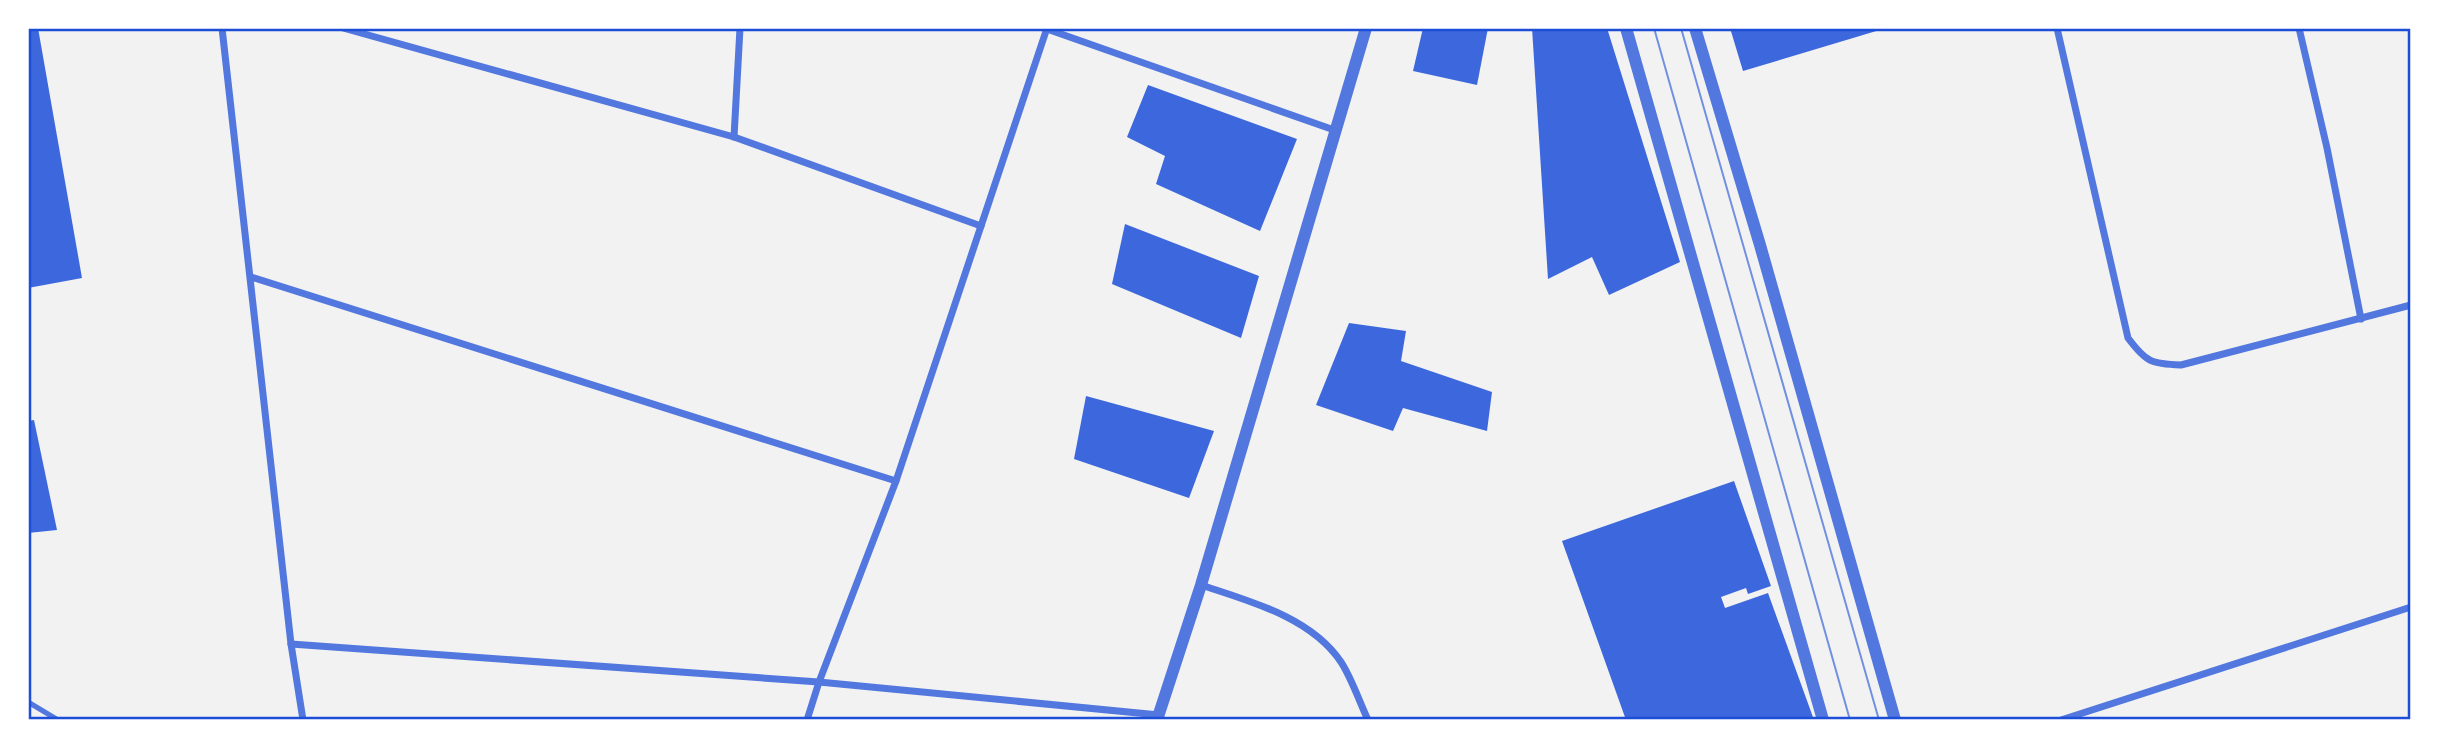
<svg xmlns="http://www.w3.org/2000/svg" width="2439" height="748" font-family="Commissioner,sans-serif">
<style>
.building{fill:#3d67dc}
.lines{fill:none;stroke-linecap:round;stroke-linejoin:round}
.service{stroke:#5277de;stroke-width:5}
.minor{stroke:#5277de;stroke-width:7}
.tertiary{stroke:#5277de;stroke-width:12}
.tram{stroke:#7290e2;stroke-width:2}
.neatline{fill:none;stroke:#1d4ed8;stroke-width:2.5}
</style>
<rect width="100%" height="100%" fill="#f2f2f2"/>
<g class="building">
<polygon points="28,28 38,28 82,278 28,288"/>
<polygon points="1423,28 1488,28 1477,85 1413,71"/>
<polygon points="1532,28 1607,28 1680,262 1609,295 1592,257 1548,279"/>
<polygon points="1730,28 1883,28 1883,29 1743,71"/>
<polygon points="1148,85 1297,139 1260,231 1156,184 1165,156 1127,137"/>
<polygon points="1125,224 1259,276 1241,338 1112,284"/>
<polygon points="1349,323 1406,331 1401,361 1492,392 1487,431 1403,408 1393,431 1316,405"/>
<polygon points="1086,396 1214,431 1189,498 1074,459"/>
<polygon points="34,420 57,530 28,533 28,421"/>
<polygon points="1734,481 1771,586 1748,594 1746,588 1721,597 1725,608 1768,593 1814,720 1626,720 1562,541"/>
</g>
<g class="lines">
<polyline class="service" points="28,702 58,720"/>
<g class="minor">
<polyline points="222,28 291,644 303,720"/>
<polyline points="343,28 734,137 981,226"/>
<polyline points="1044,28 1337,131"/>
<path d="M 2057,28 L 2128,338 C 2146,362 2151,364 2181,365 L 2411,305"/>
<polyline points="2299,28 2327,148 2361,319"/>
<polyline points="734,137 740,28"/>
<polyline points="251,277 896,481"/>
<path d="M 1201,585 C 1249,601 1311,617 1341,662 C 1352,679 1359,701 1368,720"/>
<polyline points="291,644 819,682 1159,715"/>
<polyline points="807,720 819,682 896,481 1047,28"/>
<polyline points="2061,720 2411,607"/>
</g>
<g class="tertiary">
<polyline points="1626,28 1823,720"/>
<polyline points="1695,28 1760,245 1895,720"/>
<polyline points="1157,720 1201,585 1366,28"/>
</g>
<g class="tram">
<polyline points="1654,28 1850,720"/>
<polyline points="1681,28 1879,720"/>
</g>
</g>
<rect width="2439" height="748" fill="none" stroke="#ffffff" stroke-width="60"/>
<rect x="30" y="30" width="2379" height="688" class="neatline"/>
</svg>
